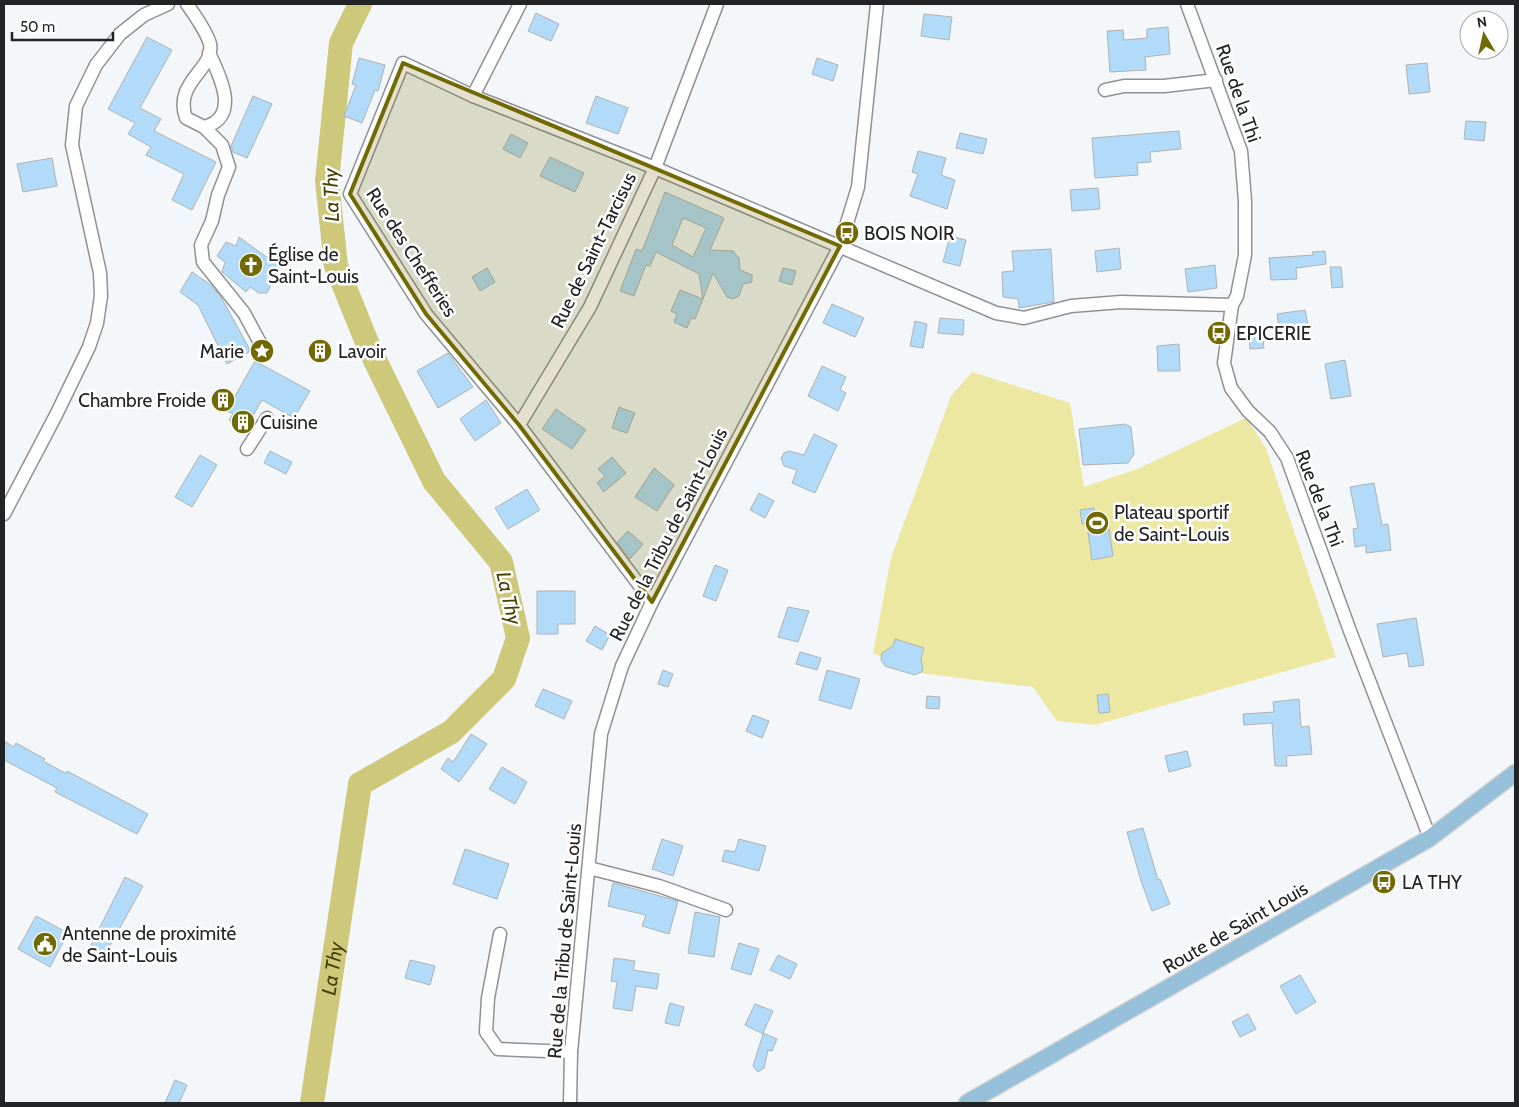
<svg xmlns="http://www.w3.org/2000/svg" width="1519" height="1107" font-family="Cabin,sans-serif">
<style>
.green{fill:#ece8a1}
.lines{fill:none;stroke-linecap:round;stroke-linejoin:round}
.river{stroke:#cec97a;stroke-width:24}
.building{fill:#b1dbf9;stroke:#afb2b4;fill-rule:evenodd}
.minor-casing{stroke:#8f9294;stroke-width:15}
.major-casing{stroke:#d3d3d3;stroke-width:19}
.minor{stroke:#fff;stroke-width:12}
.major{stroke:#96bfda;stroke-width:16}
.marked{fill:#716a04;fill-opacity:0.2;stroke:#716a04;stroke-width:4;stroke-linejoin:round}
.labels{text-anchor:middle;stroke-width:5;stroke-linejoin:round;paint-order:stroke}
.street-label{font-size:19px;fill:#222324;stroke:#fff}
.poi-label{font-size:19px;fill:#222324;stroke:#fff;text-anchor:start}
.water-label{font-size:20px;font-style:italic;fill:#443f00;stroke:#fff}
</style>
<rect width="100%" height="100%" fill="#f4f7fa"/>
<polygon class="green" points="972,372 1070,403 1084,487 1137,469 1246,418 1266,448 1336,657 1095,725 1057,721 1033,687 912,672 873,653 891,558 951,396"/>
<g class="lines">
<path class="river" id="s1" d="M 312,1103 L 360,784 L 451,732 L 504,679 L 518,638 L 501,562 L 434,481 L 371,352 L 336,266 L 327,181 L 341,43 L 360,4"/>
</g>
<g class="building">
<polygon points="536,13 559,24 551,41 528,31"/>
<polygon points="924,14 952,17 949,40 921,36"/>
<polygon points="1168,27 1170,54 1145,57 1146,70 1110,72 1107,31 1123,30 1124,40 1147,38 1147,29"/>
<polygon points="147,37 172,50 140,108 161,119 154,131 216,162 192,210 172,200 184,174 146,155 151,147 128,134 135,123 108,109"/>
<polygon points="359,58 385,65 378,91 375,90 362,123 344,116 356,85 352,84"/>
<polygon points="817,58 838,65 833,81 812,74"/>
<polygon points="1427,63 1430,92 1409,94 1406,65"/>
<polygon points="253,96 272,104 247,158 233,152 231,146"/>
<polygon points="596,96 628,108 618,134 586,123"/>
<polygon points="1466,121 1486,122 1484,141 1464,139"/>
<polygon points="1179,131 1181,149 1150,152 1151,162 1137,163 1138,175 1095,178 1092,138"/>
<polygon points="960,133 987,139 983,154 956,148"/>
<polygon points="511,134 528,143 520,158 503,149"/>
<polygon points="918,151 946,158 941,175 955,180 947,209 910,196 918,174 912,172"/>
<polygon points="550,157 584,173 575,192 540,176"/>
<polygon points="52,158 57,186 23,192 17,164"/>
<polygon points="1098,188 1100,209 1072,211 1070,190"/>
<path d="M 665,192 L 724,218 L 710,250 L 733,251 L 739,258 L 740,270 L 752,275 L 752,282 L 743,284 L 739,296 L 733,299 L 727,297 L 713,273 L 703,299 L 699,274 L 656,252 L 650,266 L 646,265 L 634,296 L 620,291 L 636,249 L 642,251 ZM 683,218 L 706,228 L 693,257 L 672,245 Z"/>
<polygon points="950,236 966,240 960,266 943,262"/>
<polygon points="239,237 280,267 267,293 259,293 250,287 246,292 222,272 225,262 217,256 226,242 236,246"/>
<polygon points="1119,248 1121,269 1097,272 1095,251"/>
<polygon points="1051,249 1054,302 1019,308 1018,299 1003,297 1002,272 1014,271 1012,251"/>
<polygon points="1325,251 1326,264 1296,268 1297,279 1271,280 1269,258 1313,255 1312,252"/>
<polygon points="1215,265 1217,288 1188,292 1185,269"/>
<polygon points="1330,267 1341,267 1343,287 1332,288"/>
<polygon points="487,268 495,282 480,291 472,277"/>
<polygon points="783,268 796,271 792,285 779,281"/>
<polygon points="192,272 211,285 221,297 249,348 249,352 227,364 198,305 180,292"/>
<polygon points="680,290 703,299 695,319 691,318 687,328 674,322 677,314 671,311"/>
<polygon points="832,304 864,318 855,337 823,323"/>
<polygon points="1305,310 1309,330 1280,334 1277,314"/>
<polygon points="940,318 964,320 963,335 938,333"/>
<polygon points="915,321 927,324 923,348 910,346"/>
<polygon points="1262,332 1264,348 1250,349 1249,333"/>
<polygon points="1179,344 1180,371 1158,371 1157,346"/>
<polygon points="448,353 473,387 438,408 417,371"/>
<polygon points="1345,360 1351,396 1331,399 1325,364"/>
<polygon points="255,361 310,391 294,418 262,400 251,419 255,421 248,432 229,420 233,414 214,404 222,390 234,398"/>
<polygon points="822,366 846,377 840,390 846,393 838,411 808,396"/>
<polygon points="486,400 501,423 475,441 460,419"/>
<polygon points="619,407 635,413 627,433 612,428"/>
<polygon points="556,409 586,430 572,449 542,429"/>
<polygon points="1125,424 1131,427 1134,454 1128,463 1083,465 1079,429"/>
<polygon points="814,434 837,445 815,493 792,483 797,470 784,466 781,458 784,453 789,451 804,455"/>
<polygon points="270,451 292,462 286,474 264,463"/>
<polygon points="200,455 217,465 192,507 175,497"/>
<polygon points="612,457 626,473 604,492 597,483 605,476 598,469"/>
<polygon points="654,468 674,485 657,511 635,497"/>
<polygon points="1374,483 1382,525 1388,524 1391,550 1366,553 1366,545 1355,547 1353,529 1358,528 1350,487"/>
<polygon points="527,489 540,510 508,529 495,508"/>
<polygon points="759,493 774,501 765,518 750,510"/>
<polygon points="1094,508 1095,522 1082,524 1080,510"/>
<polygon points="1109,529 1113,556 1092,560 1088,532"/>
<polygon points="628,531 643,544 630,559 617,542"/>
<polygon points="715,565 728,570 716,601 703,596"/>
<polygon points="537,591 575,591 575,624 558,624 558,634 537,634"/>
<polygon points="788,607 809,611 798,642 778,637"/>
<polygon points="1416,618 1424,665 1409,667 1407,653 1383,657 1377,624"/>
<polygon points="595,626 610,635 602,650 586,641"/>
<polygon points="895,639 924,648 921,658 923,671 915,675 885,666 881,660 882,653 893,646"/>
<polygon points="800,652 821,658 817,670 796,664"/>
<polygon points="663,670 673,674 668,687 658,684"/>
<polygon points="827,670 860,679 851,709 819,700"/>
<polygon points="543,689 572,701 564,719 535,706"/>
<polygon points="1108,694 1110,712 1099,713 1097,695"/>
<polygon points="927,696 940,697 939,709 926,708"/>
<polygon points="1299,699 1301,727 1309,726 1312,754 1286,756 1287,766 1275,766 1272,723 1244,725 1243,714 1274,712 1273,702"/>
<polygon points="753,715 769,721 762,738 746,731"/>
<polygon points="471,734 487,744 459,782 441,769 448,758 453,762"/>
<polygon points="4,741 14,747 16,743 45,759 43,761 65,773 67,771 148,814 137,834 55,792 57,788 4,760"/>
<polygon points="1187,751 1191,766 1169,772 1165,756"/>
<polygon points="502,767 527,782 515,804 489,789"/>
<polygon points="1143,828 1158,880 1160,879 1170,904 1152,911 1141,881 1127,832"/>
<polygon points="662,839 683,846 673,876 652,869"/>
<polygon points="739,839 766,846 759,871 722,861 725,850 735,852"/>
<polygon points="465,849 509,864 497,899 453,884"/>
<polygon points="125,877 143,886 106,953 91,945"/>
<polygon points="613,883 678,901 669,934 642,926 646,915 608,906"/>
<polygon points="695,912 720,917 714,957 688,953"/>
<polygon points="36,916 68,933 50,967 18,949"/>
<polygon points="739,943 759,949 751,975 731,969"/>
<polygon points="778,955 797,964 790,979 770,970"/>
<polygon points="614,958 635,961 633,970 659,974 657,989 636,986 632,1011 613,1008 617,982 611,981"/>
<polygon points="410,960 435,966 430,985 405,978"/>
<polygon points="1300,975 1316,1002 1296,1014 1280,986"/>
<polygon points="670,1003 684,1007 679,1026 665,1023"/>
<polygon points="755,1004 773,1011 763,1033 777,1039 772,1051 768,1050 764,1068 758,1072 753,1066 763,1034 745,1025"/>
<polygon points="1248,1014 1256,1029 1240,1037 1232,1022"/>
<polygon points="175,1080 187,1085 179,1103 165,1103"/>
</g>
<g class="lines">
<g class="minor-casing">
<g id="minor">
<path d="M 187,4 C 195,16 206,30 210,44 C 215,69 173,82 186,118 L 204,127 C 241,117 220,76 209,53"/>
<polyline points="1187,4 1241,151 1245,201 1245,255 1237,296 1232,305 1224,363 1231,388 1248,411 1270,432 1287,458 1350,631 1430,838"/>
<polyline points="1105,90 1124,86 1164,86 1216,80"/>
<polyline points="473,96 520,4"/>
<polyline points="204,127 222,145 229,167 218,195 212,221 201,245 203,262 244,313 265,352"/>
<polyline points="519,425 590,307 655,168 717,4"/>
<polyline points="247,449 267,418"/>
<polyline points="4,514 56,415 89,347 97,323 101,296 100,273 72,145 76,106 96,65 120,34 144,15 168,4"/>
<polyline points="652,602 519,425 426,314 350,194 403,63 473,96 655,168 996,313 1024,318 1071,306 1121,302 1232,305"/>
<polyline points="589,868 659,886 726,910"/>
<polyline points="500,934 488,998 486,1032 498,1049 571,1052"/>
<polyline points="570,1103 571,1052 601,734 622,666 652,602 840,246 858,187 877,4"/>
</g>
</g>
<g class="major-casing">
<polyline id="major" points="967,1103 1430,838 1515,773"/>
</g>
<use href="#minor" class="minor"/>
<use href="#major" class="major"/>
</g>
<path class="marked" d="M 403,63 L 840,246 L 652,602 L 519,425 L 426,314 L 350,194 Z"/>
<defs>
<g id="bus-disc" transform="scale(1.25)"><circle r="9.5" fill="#716a04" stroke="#fff"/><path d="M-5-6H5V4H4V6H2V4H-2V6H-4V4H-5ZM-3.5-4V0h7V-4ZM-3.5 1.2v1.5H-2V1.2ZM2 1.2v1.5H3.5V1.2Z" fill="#fff"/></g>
<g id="church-disc" transform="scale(1.25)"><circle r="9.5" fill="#716a04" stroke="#fff"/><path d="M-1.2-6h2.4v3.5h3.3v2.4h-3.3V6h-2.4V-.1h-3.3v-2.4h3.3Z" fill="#fff"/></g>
<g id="sight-disc" transform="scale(1.25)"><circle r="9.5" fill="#716a04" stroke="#fff"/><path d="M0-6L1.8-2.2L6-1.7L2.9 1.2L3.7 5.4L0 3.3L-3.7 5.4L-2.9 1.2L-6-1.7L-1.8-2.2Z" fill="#fff"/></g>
<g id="building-disc" transform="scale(1.25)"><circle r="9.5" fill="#716a04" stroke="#fff"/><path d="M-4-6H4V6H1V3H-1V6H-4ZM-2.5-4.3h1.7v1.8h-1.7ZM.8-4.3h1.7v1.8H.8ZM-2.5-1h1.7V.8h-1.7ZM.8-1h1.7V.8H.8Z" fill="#fff"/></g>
<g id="stadium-disc" transform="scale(1.25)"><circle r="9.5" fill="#716a04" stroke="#fff"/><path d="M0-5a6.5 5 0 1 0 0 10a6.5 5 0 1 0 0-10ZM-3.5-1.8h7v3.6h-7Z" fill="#fff"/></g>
<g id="civic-disc" transform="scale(1.25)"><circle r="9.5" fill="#716a04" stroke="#fff"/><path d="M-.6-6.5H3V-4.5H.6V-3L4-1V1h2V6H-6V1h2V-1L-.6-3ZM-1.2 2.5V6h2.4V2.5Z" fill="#fff"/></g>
</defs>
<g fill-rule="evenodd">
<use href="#bus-disc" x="847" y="233"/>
<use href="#church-disc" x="251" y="265"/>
<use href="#bus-disc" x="1219" y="333"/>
<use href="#sight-disc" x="262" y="351"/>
<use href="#building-disc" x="320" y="351"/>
<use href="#building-disc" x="223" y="400"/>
<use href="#building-disc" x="243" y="422"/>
<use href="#stadium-disc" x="1097" y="523"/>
<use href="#bus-disc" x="1384" y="882"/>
<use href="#civic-disc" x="45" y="944"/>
</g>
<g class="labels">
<g class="street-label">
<text transform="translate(1239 93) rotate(71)" y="7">Rue de la Thi</text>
<text transform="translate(593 250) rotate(-64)" y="7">Rue de Saint-Tarcisus</text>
<text transform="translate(412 252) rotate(57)" y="7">Rue des Chefferies</text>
<text transform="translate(1320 498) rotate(69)" y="7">Rue de la Thi</text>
<text transform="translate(668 534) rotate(-63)" y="7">Rue de la Tribu de Saint-Louis</text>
<text transform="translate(1235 927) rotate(-30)" y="7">Route de Saint Louis</text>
<text transform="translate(564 941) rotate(-85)" y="7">Rue de la Tribu de Saint-Louis</text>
</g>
<g class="poi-label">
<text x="864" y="240">BOIS NOIR</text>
<text x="268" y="261">Église de<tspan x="268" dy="22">Saint-Louis</tspan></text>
<text x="1236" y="340">EPICERIE</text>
<text x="244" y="358" text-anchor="end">Marie</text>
<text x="338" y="358">Lavoir</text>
<text x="206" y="407" text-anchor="end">Chambre Froide</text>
<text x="260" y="429">Cuisine</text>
<text x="1114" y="519">Plateau sportif<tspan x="1114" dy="22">de Saint-Louis</tspan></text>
<text x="1402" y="889">LA THY</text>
<text x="62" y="940">Antenne de proximité<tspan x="62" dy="22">de Saint-Louis</tspan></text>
</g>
<g class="water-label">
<text transform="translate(331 195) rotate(-92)" y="7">La Thy</text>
<text transform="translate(509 598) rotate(77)" y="7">La Thy</text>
<text dy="7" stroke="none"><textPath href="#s1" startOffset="136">La Thy</textPath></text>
</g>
</g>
<rect width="1519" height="1107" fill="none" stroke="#222324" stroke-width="10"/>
<g transform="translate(1484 35) rotate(351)"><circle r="24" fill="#ffffff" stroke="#a7a7a7"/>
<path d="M0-4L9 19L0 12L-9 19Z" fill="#716a04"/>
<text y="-8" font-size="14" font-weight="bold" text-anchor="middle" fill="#222324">N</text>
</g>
<path d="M12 32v8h101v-8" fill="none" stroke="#222324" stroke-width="2.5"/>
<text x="20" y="32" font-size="15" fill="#222324" stroke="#ffffff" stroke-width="4" paint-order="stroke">50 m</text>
</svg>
